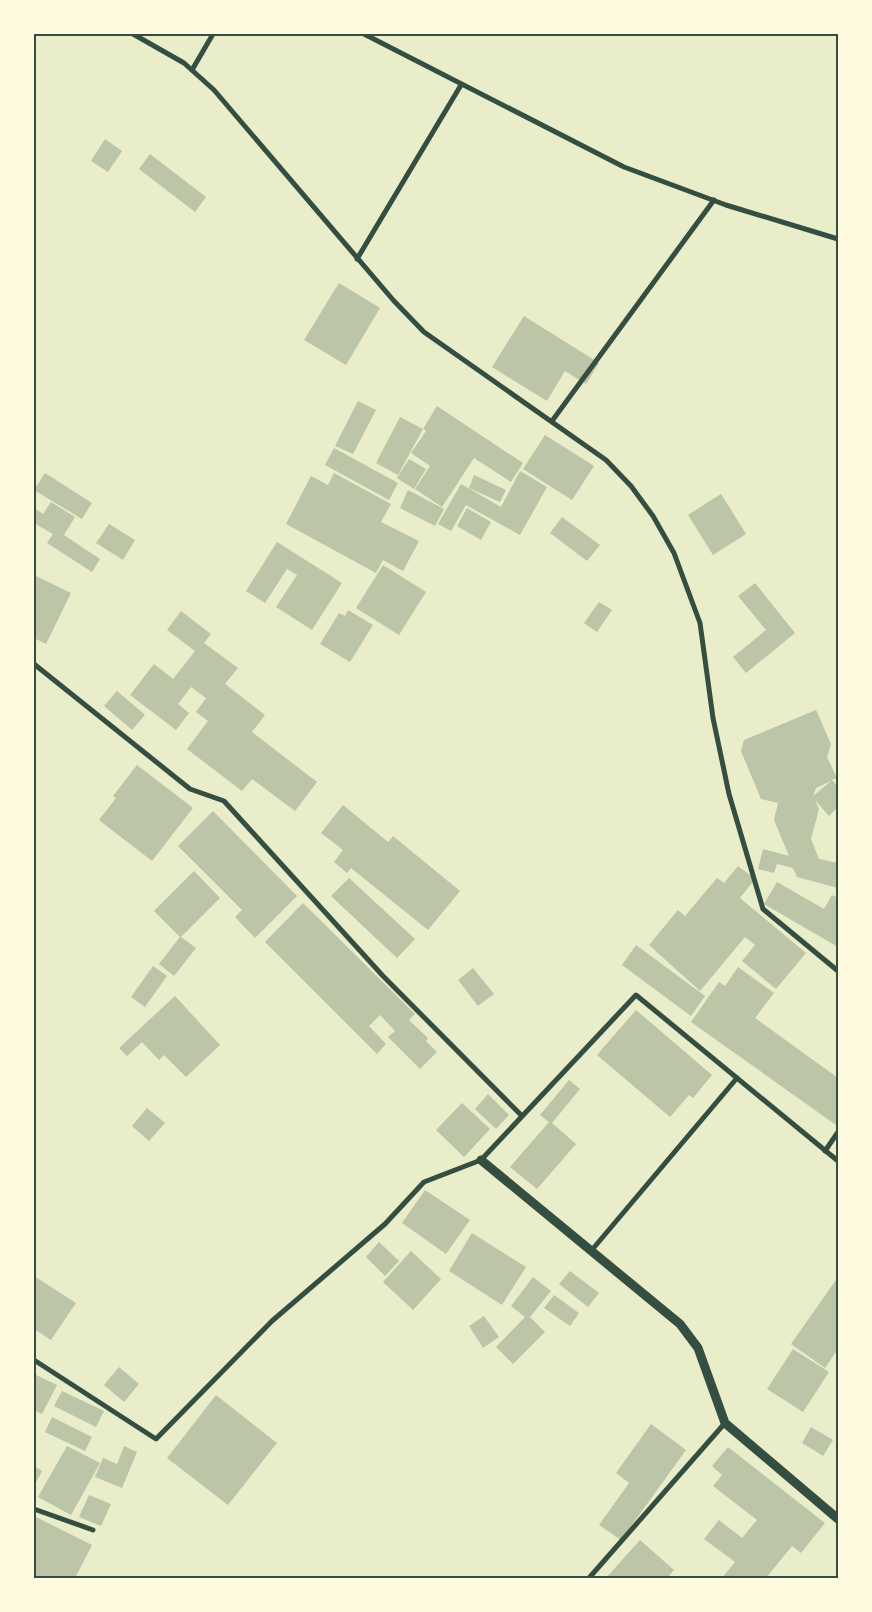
<svg xmlns="http://www.w3.org/2000/svg" width="872" height="1612" font-family="Rubik,sans-serif">
<style>
.building{fill:#bcc5a7;fill-rule:evenodd}
.lines{fill:none;stroke-linecap:round;stroke-linejoin:round}
.minor{stroke:#344e41;stroke-width:5}
.tertiary{stroke:#344e41;stroke-width:9}
.neatline{fill:none;stroke:#344e41;stroke-width:2}
</style>
<rect width="100%" height="100%" fill="#e9edc9"/>
<g class="building">
<polygon points="105,139 122,151 108,172 91,161"/>
<polygon points="150,154 206,197 195,212 139,169"/>
<polygon points="339,283 380,308 346,365 304,340"/>
<polygon points="524,316 599,363 586,384 565,371 547,401 492,367"/>
<polygon points="358,401 376,410 353,454 335,446"/>
<polygon points="437,406 523,463 511,482 474,458 442,507 415,489 430,466 411,453 426,431 423,429 398,475 376,463 400,417 423,429"/>
<polygon points="545,435 594,466 572,500 523,469"/>
<polygon points="334,448 398,483 389,500 325,465"/>
<polygon points="409,459 426,469 414,489 397,478"/>
<polygon points="520,471 547,487 520,535 466,505 451,531 438,524 461,484 501,507"/>
<polygon points="45,473 92,503 82,519 34,490"/>
<polygon points="334,473 391,504 381,522 419,541 403,571 383,560 376,573 286,524 311,476 328,485"/>
<polygon points="474,475 506,490 500,502 469,488"/>
<polygon points="408,490 444,509 435,526 400,508"/>
<polygon points="721,494 746,534 713,555 688,515"/>
<polygon points="51,502 75,517 64,535 100,559 92,572 47,543 53,534 34,523 36,509 43,514"/>
<polygon points="467,508 491,522 481,540 457,526"/>
<polygon points="562,517 600,545 587,561 550,533"/>
<polygon points="109,524 135,540 123,560 96,543"/>
<polygon points="277,542 342,583 312,630 276,607 297,575 287,569 265,603 246,591"/>
<polygon points="383,565 426,592 399,635 356,608"/>
<polygon points="34,575 71,593 46,644 34,638"/>
<polygon points="755,583 795,633 746,673 733,657 766,630 738,596"/>
<polygon points="599,602 612,610 597,632 584,623"/>
<polygon points="348,610 373,625 350,662 320,644 339,613 345,616"/>
<polygon points="181,611 211,634 204,643 238,668 225,684 265,715 252,732 317,782 295,811 252,779 242,791 187,749 208,721 196,712 206,698 191,687 178,704 189,713 176,730 130,695 154,664 173,679 195,651 167,630"/>
<polygon points="117,691 145,715 132,730 104,706"/>
<path d="M 816,710 L 831,744 L 827,757 L 837,778 L 832,780 L 838,787 L 838,807 L 829,816 L 815,800 L 819,809 L 811,839 L 819,859 L 838,863 L 838,888 L 797,877 L 793,868 L 777,864 L 774,873 L 758,869 L 763,849 L 789,856 L 774,820 L 778,803 L 761,799 L 741,751 L 744,740 ZM 831,781 L 813,796 L 816,788 Z"/>
<polygon points="137,765 193,808 152,861 99,820 116,798 113,796"/>
<polygon points="343,805 388,842 393,836 460,891 428,930 351,868 347,873 334,862 343,850 321,833"/>
<polygon points="213,811 297,896 255,938 235,917 242,910 178,846"/>
<polygon points="738,866 755,879 740,898 806,953 776,989 742,961 755,945 745,937 700,991 649,945 678,910 685,916 717,878 724,883"/>
<polygon points="194,871 220,898 181,937 196,948 174,976 159,964 180,937 154,911"/>
<polygon points="349,878 415,939 397,958 331,896"/>
<polygon points="777,882 824,909 832,895 838,898 838,947 764,904"/>
<polygon points="303,903 415,1014 409,1020 428,1038 426,1041 437,1052 420,1069 388,1037 395,1031 380,1015 369,1026 386,1044 377,1054 265,942"/>
<polygon points="636,945 705,996 691,1016 622,965"/>
<polygon points="153,966 167,976 145,1007 131,997"/>
<polygon points="738,967 774,993 755,1018 838,1078 838,1122 836,1125 691,1022 719,982 725,986"/>
<polygon points="473,968 494,994 478,1006 458,980"/>
<polygon points="175,996 220,1045 186,1077 164,1055 159,1060 142,1042 127,1056 119,1048"/>
<polygon points="636,1010 712,1075 693,1098 689,1095 670,1117 597,1055"/>
<polygon points="569,1080 580,1089 552,1123 576,1144 537,1189 510,1167 549,1122 540,1115"/>
<polygon points="488,1094 509,1115 496,1129 475,1109"/>
<polygon points="462,1103 490,1129 464,1157 436,1130"/>
<polygon points="147,1108 165,1123 149,1141 132,1126"/>
<polygon points="425,1190 470,1220 446,1254 402,1223"/>
<polygon points="472,1233 526,1267 502,1305 449,1271"/>
<polygon points="379,1242 399,1261 385,1276 366,1257"/>
<polygon points="411,1251 441,1279 413,1310 383,1282"/>
<polygon points="570,1271 599,1293 588,1307 559,1284"/>
<polygon points="34,1276 76,1303 51,1340 34,1329"/>
<polygon points="533,1277 551,1291 530,1317 545,1332 513,1364 496,1347 525,1317 511,1306"/>
<polygon points="838,1277 838,1349 825,1368 791,1344"/>
<polygon points="554,1295 579,1313 570,1326 544,1308"/>
<polygon points="484,1316 499,1337 483,1348 469,1326"/>
<polygon points="793,1349 829,1372 803,1412 767,1389"/>
<polygon points="119,1367 139,1384 124,1402 104,1385"/>
<polygon points="34,1374 57,1385 42,1414 34,1410"/>
<polygon points="62,1391 104,1411 96,1427 54,1406"/>
<polygon points="216,1395 277,1443 228,1505 167,1458"/>
<polygon points="52,1417 92,1437 85,1451 45,1432"/>
<polygon points="651,1424 686,1450 621,1540 599,1525 629,1483 616,1473"/>
<polygon points="811,1427 833,1440 823,1456 802,1443"/>
<polygon points="67,1446 100,1463 71,1515 38,1497"/>
<polygon points="124,1446 137,1452 122,1488 95,1477 103,1458 117,1464"/>
<polygon points="728,1447 825,1523 801,1553 792,1546 766,1578 722,1578 735,1562 704,1539 719,1520 742,1538 757,1520 713,1486 722,1475 712,1466"/>
<polygon points="34,1466 42,1471 34,1486"/>
<polygon points="89,1495 111,1504 101,1526 79,1517"/>
<polygon points="34,1516 92,1545 75,1578 34,1578"/>
<polygon points="640,1540 674,1570 667,1578 606,1578"/>
</g>
<g class="lines">
<g class="minor">
<polyline points="133,34 184,63 214,90 394,301 424,332 606,460 631,486 653,516 674,553 700,623 713,718 729,794 763,909 838,971"/>
<polyline points="364,34 624,167 726,205 838,239"/>
<polyline points="192,70 213,34"/>
<polyline points="357,259 461,85"/>
<polyline points="552,421 714,200"/>
<polyline points="34,664 190,789 224,801 383,976 522,1116"/>
<polyline points="825,1151 838,1132"/>
<polyline points="591,1251 737,1078"/>
<polyline points="34,1360 156,1439 272,1321 385,1224 424,1182 481,1160 636,995 838,1161"/>
<polyline points="34,1509 93,1530"/>
<polyline points="589,1578 725,1423"/>
</g>
<polyline class="tertiary" points="481,1160 680,1324 698,1348 725,1423 838,1519"/>
</g>
<rect width="872" height="1612" fill="none" stroke="#fefae0" stroke-width="70"/>
<rect x="35" y="35" width="802" height="1542" class="neatline"/>
</svg>
